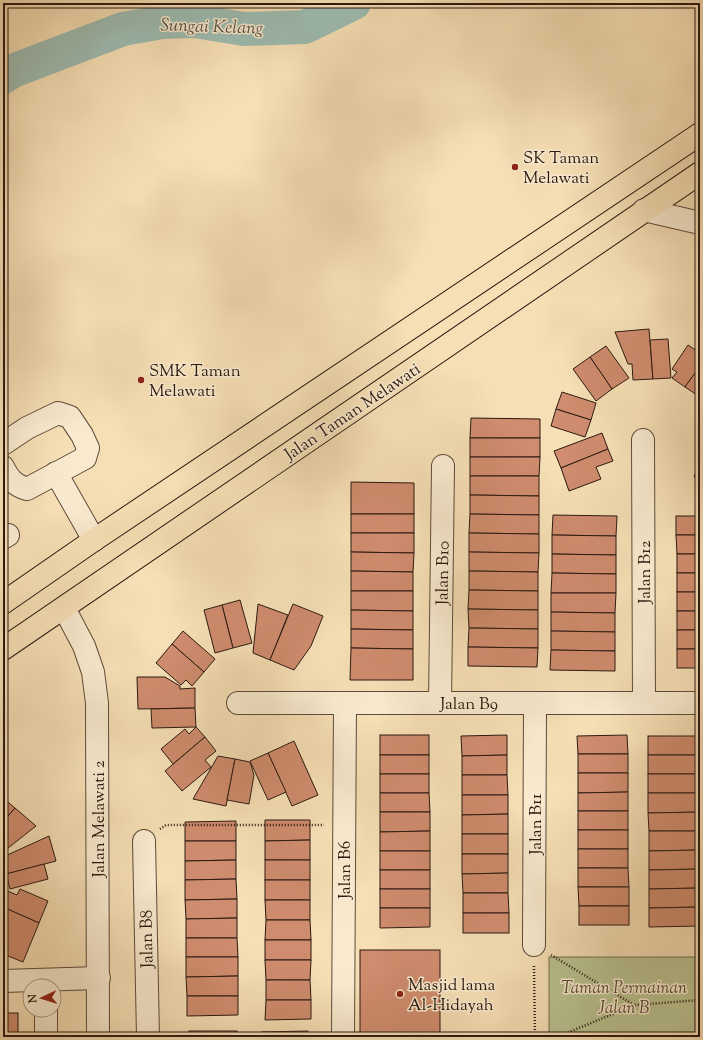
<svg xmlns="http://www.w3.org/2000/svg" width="703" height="1040" font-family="'Sorts Mill Goudy',serif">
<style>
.park{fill:#b9c290;stroke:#726e50}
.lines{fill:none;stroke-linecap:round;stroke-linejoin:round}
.river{stroke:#9dbcb1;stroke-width:34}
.building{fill:#cf8c6e;stroke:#2b1910}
.minor-casing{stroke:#5e4a39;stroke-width:24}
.major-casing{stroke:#2b1910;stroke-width:24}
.path{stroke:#2b1910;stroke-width:2.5;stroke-dasharray:1 2;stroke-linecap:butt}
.minor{stroke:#f9eacf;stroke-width:22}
.major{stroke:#f6dfb5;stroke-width:22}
.poi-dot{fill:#8f2418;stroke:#f9eacf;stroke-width:1.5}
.labels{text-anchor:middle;stroke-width:3;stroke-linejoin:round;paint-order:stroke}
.poi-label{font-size:17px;fill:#2b1910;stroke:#f9eacf;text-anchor:start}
.street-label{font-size:17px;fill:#2b1910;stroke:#f9eacf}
.park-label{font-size:17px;font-style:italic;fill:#564c36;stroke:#f9eacf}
.water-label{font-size:18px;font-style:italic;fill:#535248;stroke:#f9eacf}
</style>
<rect width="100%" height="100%" fill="#f6dfb5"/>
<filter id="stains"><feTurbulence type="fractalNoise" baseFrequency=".005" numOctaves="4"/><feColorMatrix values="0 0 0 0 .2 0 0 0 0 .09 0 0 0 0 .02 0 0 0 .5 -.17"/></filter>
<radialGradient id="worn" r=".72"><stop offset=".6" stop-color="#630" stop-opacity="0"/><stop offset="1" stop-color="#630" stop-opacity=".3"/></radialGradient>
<rect class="park" x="549" y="957" width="151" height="80"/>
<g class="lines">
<polyline class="river" points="3,77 15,70 123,29 162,22 195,21 244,29 305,27 354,3"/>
</g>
<g class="building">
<polygon points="649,329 653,379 633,380 632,364 628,364 615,332"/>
<polygon points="668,339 671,378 653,379 650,340"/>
<polygon points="688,345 700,353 700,366 685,387 672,378 677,372 672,369"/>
<polygon points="606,346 629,378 612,389 590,357"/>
<polygon points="590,357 612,389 596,401 573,369"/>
<polygon points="700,366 700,397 685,387"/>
<polygon points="562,392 596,403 591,420 556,409"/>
<polygon points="556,409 591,420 585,437 551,426"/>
<polygon points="471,418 540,419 540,438 470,438"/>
<polygon points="602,433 608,449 561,468 554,451"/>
<rect x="470" y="438" width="70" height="19"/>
<polygon points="608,449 613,461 596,467 601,479 569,491 561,468"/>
<polygon points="470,457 540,457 539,476 470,476"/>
<polygon points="700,462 700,479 694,477"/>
<polygon points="470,476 539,476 539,496 470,495"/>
<polygon points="351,482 414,483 414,514 351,514"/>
<polygon points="470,495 539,496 539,515 470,514"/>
<rect x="351" y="514" width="63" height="19"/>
<polygon points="470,514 539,515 539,534 469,533"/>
<polygon points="553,515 617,516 616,536 552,535"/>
<rect x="676" y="516" width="24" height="19"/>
<polygon points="351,533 414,533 414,553 351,552"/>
<polygon points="469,533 539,534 539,553 469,552"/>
<polygon points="552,535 616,536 616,555 552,554"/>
<polygon points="676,535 700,535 700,554 677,554"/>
<polygon points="351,552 414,553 413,572 351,571"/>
<polygon points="469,552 539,553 538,572 469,571"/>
<polygon points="552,554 616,555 616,574 552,573"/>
<rect x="677" y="554" width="23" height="19"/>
<polygon points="351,571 413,572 413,591 351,591"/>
<polygon points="469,571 538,572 538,591 469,590"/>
<polygon points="552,573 616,574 616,593 551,593"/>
<rect x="677" y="573" width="23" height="19"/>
<polygon points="469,590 538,591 538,610 468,609"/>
<polygon points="351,591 413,591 413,611 351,610"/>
<rect x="677" y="592" width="23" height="19"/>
<polygon points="551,593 616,593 615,613 551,612"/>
<polygon points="240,600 252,643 233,648 222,605"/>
<polygon points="258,604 288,615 270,660 253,653"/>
<polygon points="293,604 323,616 311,646 294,670 270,660"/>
<polygon points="222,605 233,648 215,653 204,610"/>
<polygon points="468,609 538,610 538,629 469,628"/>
<polygon points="351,610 413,611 413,630 351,629"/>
<rect x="677" y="611" width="23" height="19"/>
<polygon points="551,612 615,613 615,632 551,631"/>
<polygon points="469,628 538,629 538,648 468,647"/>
<polygon points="351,629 413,630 413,649 351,648"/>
<rect x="677" y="630" width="23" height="19"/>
<polygon points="183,631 215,659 204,672 172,644"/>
<polygon points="551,631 615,632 615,651 551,650"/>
<polygon points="172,644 204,672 192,686 186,680 181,685 156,663"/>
<polygon points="468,647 538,648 537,667 468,666"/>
<polygon points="351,648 413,649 413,680 350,680"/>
<rect x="677" y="649" width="23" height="19"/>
<polygon points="551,650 615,651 615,671 550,670"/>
<polygon points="137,677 165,677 180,686 180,689 195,688 195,708 138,709"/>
<polygon points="195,708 196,727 152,728 151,709"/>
<polygon points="196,727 205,737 173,764 161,749 185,729 189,734"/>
<rect x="380" y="735" width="49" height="20"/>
<polygon points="507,735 507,755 462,756 461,736"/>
<polygon points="627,735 628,754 578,754 577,736"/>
<rect x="648" y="736" width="52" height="19"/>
<polygon points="205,737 216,751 205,760 211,767 182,791 165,771"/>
<polygon points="294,741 318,795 292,806 268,753"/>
<polygon points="268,753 286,792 268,800 250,761"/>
<rect x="578" y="754" width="50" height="19"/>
<rect x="380" y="755" width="49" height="19"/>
<polygon points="507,755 507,775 462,775 462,756"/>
<rect x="648" y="755" width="52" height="19"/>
<polygon points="218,756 235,759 226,806 193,799"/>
<polygon points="235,759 250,762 254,775 249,804 227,800"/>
<polygon points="578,773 628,773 628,792 578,793"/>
<rect x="380" y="774" width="49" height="19"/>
<rect x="648" y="774" width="52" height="19"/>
<polygon points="462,775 507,775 508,795 462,795"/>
<polygon points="628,792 628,811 578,811 578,793"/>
<polygon points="380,793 429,793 430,812 380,812"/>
<polygon points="648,793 700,793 700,812 648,813"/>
<polygon points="462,795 508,795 508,814 462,815"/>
<polygon points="3,798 15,808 3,822"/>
<polygon points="15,808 36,826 3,852 3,822"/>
<rect x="578" y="811" width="50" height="19"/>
<polygon points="380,812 430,812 430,831 380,832"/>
<polygon points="700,812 700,831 649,831 648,813"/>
<polygon points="508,814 508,834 462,834 462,815"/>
<polygon points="265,820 310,820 310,840 265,841"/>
<polygon points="236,821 236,841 185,841 185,822"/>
<rect x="578" y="830" width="50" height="19"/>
<polygon points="430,831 430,851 380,851 380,832"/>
<polygon points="649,831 700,831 700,850 649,851"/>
<rect x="462" y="834" width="46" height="20"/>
<polygon points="49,836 56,861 3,875 3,857"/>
<polygon points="310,840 310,860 265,860 265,841"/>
<polygon points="185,841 236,841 236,860 185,861"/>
<rect x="578" y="849" width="50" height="19"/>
<polygon points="700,850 700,869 649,870 649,851"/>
<rect x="380" y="851" width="50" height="19"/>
<polygon points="462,854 508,854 508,873 462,874"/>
<polygon points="236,860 236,879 185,880 185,861"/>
<rect x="265" y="860" width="45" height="20"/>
<polygon points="44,864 48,879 10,889 6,874"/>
<polygon points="578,868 628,868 629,887 578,887"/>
<polygon points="700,869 700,888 649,889 649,870"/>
<rect x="380" y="870" width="50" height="19"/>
<polygon points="508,873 508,893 463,893 462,874"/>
<polygon points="236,879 237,899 185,900 185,880"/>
<rect x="265" y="880" width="45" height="20"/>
<polygon points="578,887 629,887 629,906 579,906"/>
<polygon points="700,888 700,907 649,908 649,889"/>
<polygon points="3,889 17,895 20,889 48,901 39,923 3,907"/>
<rect x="380" y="889" width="50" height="19"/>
<polygon points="463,893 508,893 509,913 463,913"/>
<polygon points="237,899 237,918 186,919 185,900"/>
<polygon points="265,900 310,900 310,920 266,920"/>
<rect x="579" y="906" width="50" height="19"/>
<polygon points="3,907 39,923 23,962 3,954"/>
<polygon points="700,907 700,926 649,927 649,908"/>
<polygon points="380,908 430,908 430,927 380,928"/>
<rect x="463" y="913" width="46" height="20"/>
<polygon points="237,918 237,938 186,938 186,919"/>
<polygon points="266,920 310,920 311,940 265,940"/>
<polygon points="186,938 237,938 238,957 186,957"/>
<rect x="265" y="940" width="46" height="20"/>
<rect x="360" y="950" width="80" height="87"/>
<polygon points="186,957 238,957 238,976 186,977"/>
<polygon points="265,960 311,960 310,980 266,980"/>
<polygon points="238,976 238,996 187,996 186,977"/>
<polygon points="266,980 310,980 311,1000 266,1000"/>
<polygon points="187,996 238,996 238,1015 187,1016"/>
<polygon points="266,1000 311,1000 311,1019 265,1020"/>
<rect x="3" y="1013" width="15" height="20"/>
<rect x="189" y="1031" width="48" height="6"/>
<polygon points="308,1031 308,1037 261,1037 261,1032"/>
<rect x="3" y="1033" width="15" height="4"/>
</g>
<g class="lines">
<g class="minor-casing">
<g id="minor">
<polyline points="644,210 700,223"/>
<polyline points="643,440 644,703"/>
<path d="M 3,444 L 27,428 L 58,413 L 70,417 L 82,435 L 88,448 L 85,458 L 27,489 C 14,485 9,479 3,467"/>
<polyline points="56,473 94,540"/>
<polyline points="3,538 8,535"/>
<polyline points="64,608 84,646 93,672 97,703 98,1037"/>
<polyline points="238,703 700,703"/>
<polyline points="440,703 443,466"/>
<polyline points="144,841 148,1037"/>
<polyline points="534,945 535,703"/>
<polyline points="3,981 99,978"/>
<polyline points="46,1037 46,1010"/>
<polyline points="343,1037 345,703"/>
</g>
</g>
<g class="major-casing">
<g id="major">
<polyline points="3,603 94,540 700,134"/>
<polyline points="3,649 700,173"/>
</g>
</g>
<g class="path">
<polyline points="160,829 166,825 324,825"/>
<polyline points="551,955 634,1005"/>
<polyline points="534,966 535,1037"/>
<polyline points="557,1037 635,1005 700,1000"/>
</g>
<use href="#minor" class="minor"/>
<use href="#major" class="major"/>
</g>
<g class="poi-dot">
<circle cx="515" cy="167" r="4"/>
<circle cx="141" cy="380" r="4"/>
<circle cx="400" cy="994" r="4"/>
</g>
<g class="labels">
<g class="poi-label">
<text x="523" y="163">SK Taman<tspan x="523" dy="20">Melawati</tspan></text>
<text x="149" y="376">SMK Taman<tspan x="149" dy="20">Melawati</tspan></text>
<text x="408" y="990">Masjid lama<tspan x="408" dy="20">Al-Hidayah</tspan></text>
</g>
<g class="street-label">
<text transform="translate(352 411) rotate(-34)" y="6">Jalan Taman Melawati</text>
<text transform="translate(644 572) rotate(-90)" y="6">Jalan B12</text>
<text transform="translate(442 573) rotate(-89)" y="6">Jalan B10</text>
<text x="469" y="709">Jalan B9</text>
<text transform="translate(98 819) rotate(-90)" y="6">Jalan Melawati 2</text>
<text transform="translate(535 824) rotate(-90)" y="6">Jalan B11</text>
<text transform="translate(344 870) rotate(-90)" y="6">Jalan B6</text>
<text transform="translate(146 939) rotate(-91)" y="6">Jalan B8</text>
</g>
<g class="park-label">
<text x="624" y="993">Taman Permainan<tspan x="624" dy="20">Jalan B</tspan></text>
</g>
<g class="water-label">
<text transform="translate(212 26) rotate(2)" y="6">Sungai Kelang</text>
</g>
</g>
<rect width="703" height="1040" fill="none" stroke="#f6dfb5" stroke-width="16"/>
<rect x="4" y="4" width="695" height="1032" fill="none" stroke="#2b1910" stroke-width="2"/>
<rect x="8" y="8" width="687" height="1024" fill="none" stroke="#2b1910"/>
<g transform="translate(42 998) rotate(266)"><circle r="19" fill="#f9eacf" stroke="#a79683"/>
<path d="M0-3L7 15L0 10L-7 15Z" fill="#8f2418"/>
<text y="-6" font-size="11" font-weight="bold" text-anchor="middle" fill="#2b1910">N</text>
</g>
<rect width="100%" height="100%" filter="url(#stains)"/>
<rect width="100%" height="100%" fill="url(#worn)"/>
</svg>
